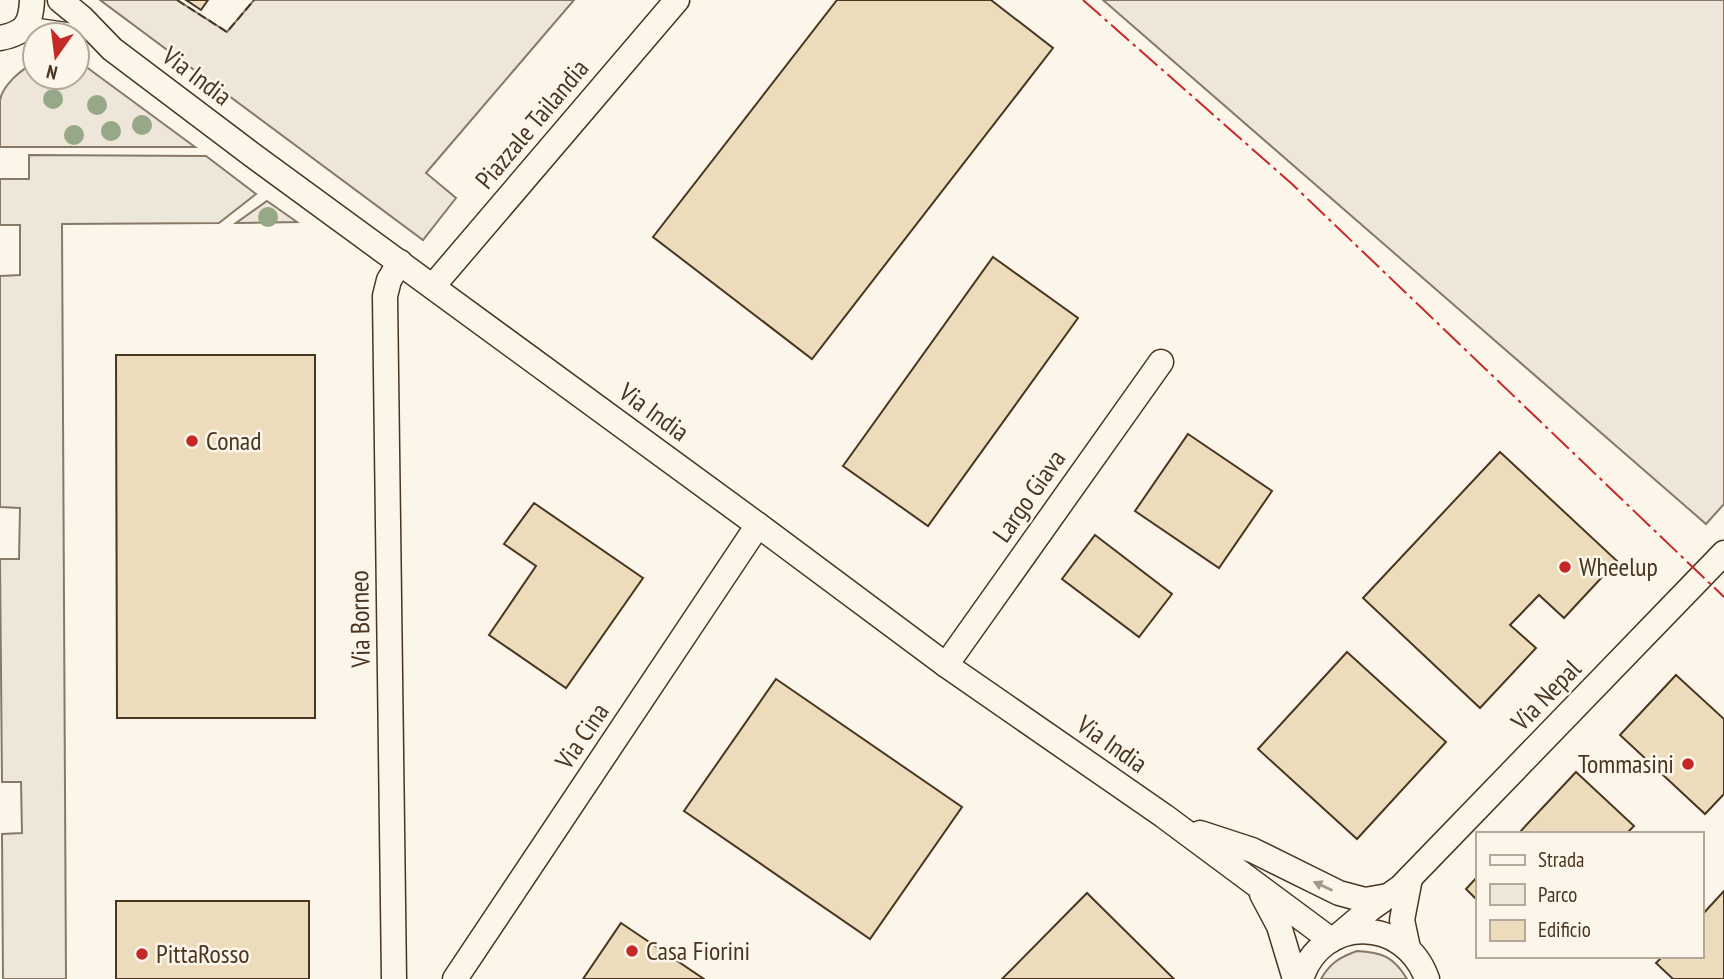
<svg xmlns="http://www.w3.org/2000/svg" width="1724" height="979" font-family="'PT Sans Narrow',sans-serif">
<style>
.green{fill:#ede6d9;stroke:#887966;stroke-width:2}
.parking{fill:#ede7d9;stroke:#887966;stroke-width:2}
.building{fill:#ecdcbc;stroke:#4a3520;stroke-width:2}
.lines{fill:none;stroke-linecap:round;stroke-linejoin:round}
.street-casing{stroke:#4a3520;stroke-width:27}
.street{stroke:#fbf6e9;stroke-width:24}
.fence{stroke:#4a3520;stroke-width:2;stroke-dasharray:9 3.5;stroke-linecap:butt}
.power{stroke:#c62828;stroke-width:2;stroke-dasharray:24 5 3.5 5;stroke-linecap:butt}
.tree{fill:#96a887}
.oneway{fill:#a29684}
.poi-dot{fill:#c62828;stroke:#fbf6e9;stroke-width:2.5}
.labels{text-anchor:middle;stroke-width:5;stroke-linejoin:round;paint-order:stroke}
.street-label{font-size:26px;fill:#4a3520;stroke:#fbf6e9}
.poi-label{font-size:26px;fill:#4a3520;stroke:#fbf6e9;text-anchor:start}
</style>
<rect width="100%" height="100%" fill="#fbf6e9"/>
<g class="green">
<polygon points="100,0 177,0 227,32 254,0 574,0 426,173 456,198 423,240"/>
<polygon points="1103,0 1724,0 1724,504 1706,524"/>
<path d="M 77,62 L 85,66 L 195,147 L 0,147 C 0,132 0,115 0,100 C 3,85 21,69 35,63 L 35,77 L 77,77 Z"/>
<polygon points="267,201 297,222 236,223"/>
<path d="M 1357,951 C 1382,952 1394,957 1407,979 L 1321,979 C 1330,963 1340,957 1357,951 Z"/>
</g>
<polygon class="parking" points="29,155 206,156 256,194 219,223 62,224 66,979 3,979 2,834 22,833 21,782 2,782 0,559 19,559 20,508 0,507 0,276 20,275 20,225 0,225 0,179 29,179"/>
<g class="building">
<polygon points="186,0 208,0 201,10"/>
<polygon points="837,0 991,0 1053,48 812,359 653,237"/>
<polygon points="993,257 1078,318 928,526 843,466"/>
<polygon points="116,355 315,355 315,718 117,718"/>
<polygon points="1188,434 1272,491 1219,568 1135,511"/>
<polygon points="1500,452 1617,561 1564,618 1539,595 1510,625 1536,648 1480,708 1363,598"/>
<polygon points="534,503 643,578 566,688 489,635 536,566 504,544"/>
<polygon points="1095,535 1172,594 1139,637 1062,579"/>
<polygon points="1347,652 1446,742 1357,839 1258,749"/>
<polygon points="1676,675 1724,719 1724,794 1705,814 1620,735"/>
<polygon points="776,679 962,807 870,939 684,811"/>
<polygon points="1576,772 1634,826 1626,834 1518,834"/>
<polygon points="1477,877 1477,900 1466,889"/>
<polygon points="1724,891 1724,979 1673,979 1656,963 1663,956 1701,956 1701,916"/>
<polygon points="1087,893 1174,979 1002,979"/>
<rect x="116" y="901" width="193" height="78"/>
<polygon points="621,923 704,979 583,979"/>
</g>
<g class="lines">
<g class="street-casing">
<g id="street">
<polyline points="60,0 82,18 112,49 251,154 758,525 946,665 1164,816 1331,940"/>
<polyline points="24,29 66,35"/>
<path d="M 0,38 C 25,33 31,25 32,0"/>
<polyline points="433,286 677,0"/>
<polyline points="946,665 1161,362"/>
<polyline points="1200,833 1252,850 1339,893 1365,900 1388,896"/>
<polyline points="1262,894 1279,926 1295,979"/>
<polyline points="1337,937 1370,909 1401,887 1724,553"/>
<polyline points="1408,948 1402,920 1410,878"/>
<polyline points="394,979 385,296 389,280 400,262"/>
<polyline points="455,979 758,525"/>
<path d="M 1301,979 C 1321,915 1405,916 1427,979"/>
</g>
</g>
<use href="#street" class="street"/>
<polyline class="fence" points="177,0 227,32 254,0"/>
<polyline class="power" points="1083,0 1292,184 1724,597"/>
</g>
<g class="tree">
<circle cx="53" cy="99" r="10"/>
<circle cx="97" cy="105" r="10"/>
<circle cx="142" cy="125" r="10"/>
<circle cx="111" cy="131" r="10"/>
<circle cx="74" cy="135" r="10"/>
<circle cx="268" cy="217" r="10"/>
</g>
<defs><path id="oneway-solid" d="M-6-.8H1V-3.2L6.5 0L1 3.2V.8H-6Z" transform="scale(1.75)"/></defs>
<use class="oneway" href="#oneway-solid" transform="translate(1323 886) rotate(-155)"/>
<g class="poi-dot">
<circle cx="192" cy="441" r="7"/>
<circle cx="1565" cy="567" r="7"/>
<circle cx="1688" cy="764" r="7"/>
<circle cx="632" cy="951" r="7"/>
<circle cx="142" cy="954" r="7"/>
</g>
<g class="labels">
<g class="street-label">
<text transform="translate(197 76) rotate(37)" y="9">Via India</text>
<text transform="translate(532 124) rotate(-50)" y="9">Piazzale Tailandia</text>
<text transform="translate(654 412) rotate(36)" y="9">Via India</text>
<text transform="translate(1029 496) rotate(-55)" y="9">Largo Giava</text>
<text transform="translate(360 619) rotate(-91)" y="9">Via Borneo</text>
<text transform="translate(1546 695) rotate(-46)" y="9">Via Nepal</text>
<text transform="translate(582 736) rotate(-56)" y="9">Via Cina</text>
<text transform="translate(1112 744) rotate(35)" y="9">Via India</text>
</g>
<g class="poi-label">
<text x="206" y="450">Conad</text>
<text x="1579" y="576">Wheelup</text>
<text x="1674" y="773" text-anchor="end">Tommasini</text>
<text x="646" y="960">Casa Fiorini</text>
<text x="156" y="963">PittaRosso</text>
</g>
</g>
<rect x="1476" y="832" width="228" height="126" fill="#fbf6e9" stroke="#b4a999" stroke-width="2"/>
<rect x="1490" y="855" width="35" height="10" fill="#fbf6e9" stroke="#b4a999" stroke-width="2"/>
<text x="1538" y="867" font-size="21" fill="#4a3520">Strada</text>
<rect x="1490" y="884" width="35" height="21" fill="#ede6d9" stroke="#b4a999" stroke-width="2"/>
<text x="1538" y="902" font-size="21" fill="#4a3520">Parco</text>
<rect x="1490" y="920" width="35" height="21" fill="#ecdcbc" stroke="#b4a999" stroke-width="2"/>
<text x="1538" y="937" font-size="21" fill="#4a3520">Edificio</text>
<g transform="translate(56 56) rotate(194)"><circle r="33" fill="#fbf6e9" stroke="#b4a999" stroke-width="2"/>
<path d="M0-5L12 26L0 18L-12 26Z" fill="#c62828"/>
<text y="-10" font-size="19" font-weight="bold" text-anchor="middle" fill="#4a3520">N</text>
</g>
</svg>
